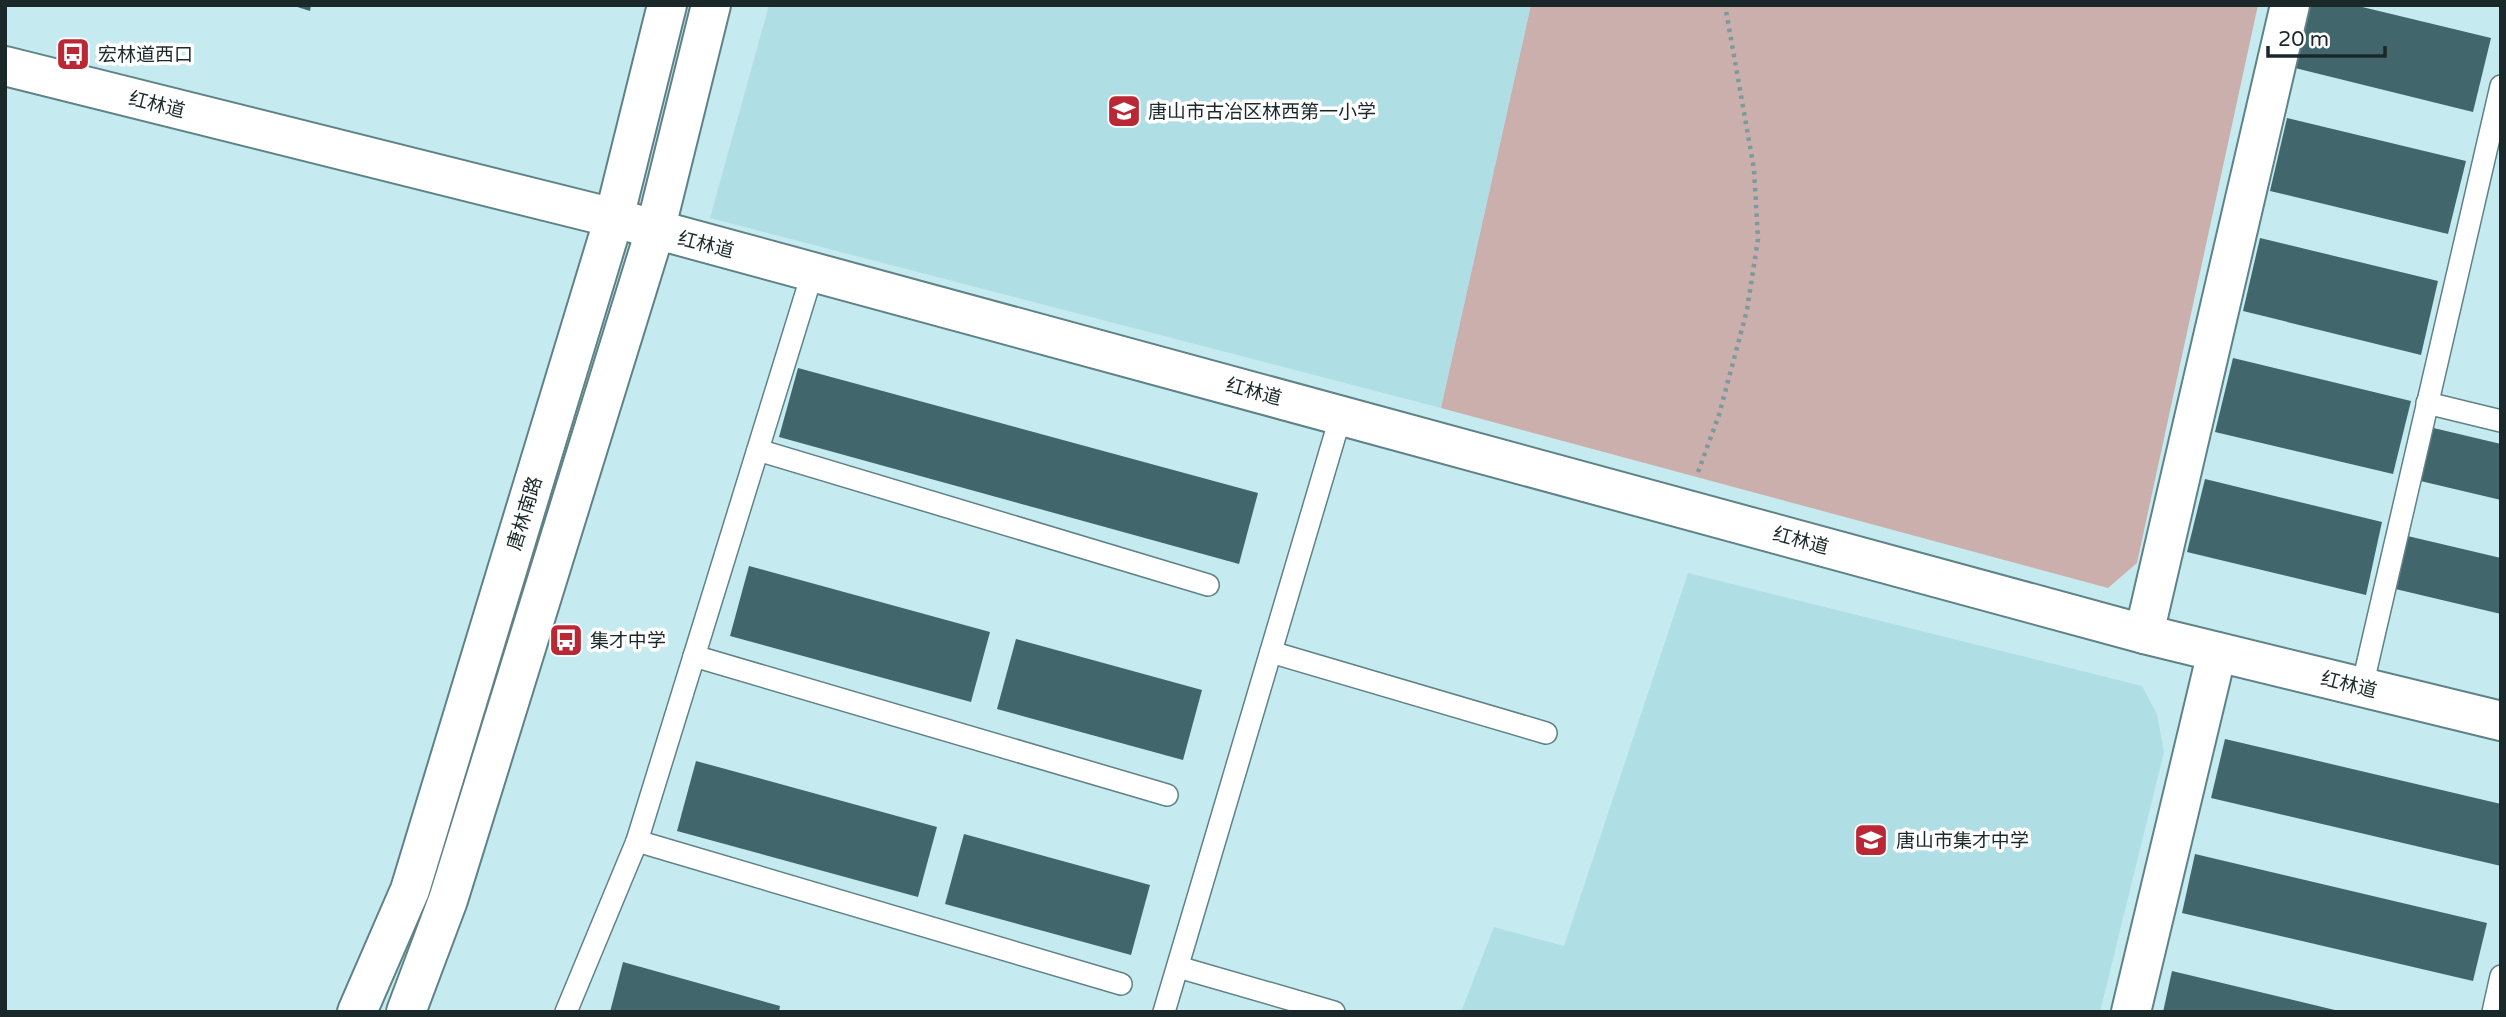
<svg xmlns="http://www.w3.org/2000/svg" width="2506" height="1017" font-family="'Varela Round','Noto Sans SC',sans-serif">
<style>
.built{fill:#b0dee5}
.green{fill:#cbafad}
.building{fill:#41666b}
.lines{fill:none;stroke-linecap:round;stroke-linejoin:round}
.lane-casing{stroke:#5f8286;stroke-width:24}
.street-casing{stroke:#5f8286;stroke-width:42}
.secondary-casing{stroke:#5f8286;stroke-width:42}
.path{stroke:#7d999d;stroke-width:4.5;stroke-dasharray:3.5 5;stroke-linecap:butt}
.lane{stroke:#fff;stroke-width:21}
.street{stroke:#fff;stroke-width:38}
.secondary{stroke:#fff;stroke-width:38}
.labels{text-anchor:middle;stroke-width:7;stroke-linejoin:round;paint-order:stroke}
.poi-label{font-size:19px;fill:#1a282a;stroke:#fff;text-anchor:start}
.street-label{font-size:19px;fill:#1a282a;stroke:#fff}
</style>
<rect width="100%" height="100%" fill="#c5ebf0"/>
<g class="built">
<polygon points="769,5 1531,5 1441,408 710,218"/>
<polygon points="1688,573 2142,686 2157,714 2164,752 2100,1012 1461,1012 1494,927 1564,946"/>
</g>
<polygon class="green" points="1531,5 2258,5 2137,563 2108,588 1441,408"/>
<g class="building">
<polygon points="291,5 311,5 310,11"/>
<polygon points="2310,5 2354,5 2491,38 2473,112 2295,68"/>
<polygon points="2287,118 2466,161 2448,234 2270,191"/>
<polygon points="2260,238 2438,281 2421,355 2243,311"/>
<polygon points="2233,358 2411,401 2393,474 2215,432"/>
<polygon points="798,368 1258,493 1239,564 779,437"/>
<polygon points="2425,426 2501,444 2501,500 2412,479"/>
<polygon points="2205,479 2382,522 2366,595 2187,552"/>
<polygon points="2399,534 2501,558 2501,614 2387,587"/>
<polygon points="749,566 990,632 971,702 730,636"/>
<polygon points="1016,639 1202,690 1183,760 997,709"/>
<polygon points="2225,739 2501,804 2501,866 2211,798"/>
<polygon points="696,761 937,827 918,897 677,831"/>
<polygon points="964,834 1150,885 1131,955 945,904"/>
<polygon points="2195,854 2487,923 2473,981 2182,913"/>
<polygon points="623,962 780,1006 779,1012 610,1012"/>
<polygon points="2172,971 2339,1011 2339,1012 2163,1012"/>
</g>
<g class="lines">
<g class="lane-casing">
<g id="lane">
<polyline points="2427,403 2501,421"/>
<polyline points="758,450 1208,585"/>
<polyline points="1271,652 1546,733"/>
<polyline points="694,656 1167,795"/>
<polyline points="2362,687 2501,86"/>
<polyline points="637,841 1121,984"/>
<polyline points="1178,967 1334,1012"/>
<polyline points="566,1012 637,841 813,271"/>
<polyline points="1164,1012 1341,415"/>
<polyline points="2493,1012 2501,976"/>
</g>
</g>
<g class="street-casing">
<g id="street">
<polyline points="614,218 2144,634 2501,721"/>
<polyline points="2144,634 2290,5"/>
<polyline points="2131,1012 2217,652"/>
</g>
</g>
<g class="secondary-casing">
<g id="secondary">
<polyline points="5,66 614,218"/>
<polyline points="357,1012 410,890 614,218 667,5"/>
<polyline points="406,1012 448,900 655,231 711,5"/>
</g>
</g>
<polyline class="path" points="1698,472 1719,415 1747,310 1758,239 1754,169 1725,5"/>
<use href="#lane" class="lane"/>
<use href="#street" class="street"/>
<use href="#secondary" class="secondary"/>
</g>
<defs>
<g id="bus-square" transform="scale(1.75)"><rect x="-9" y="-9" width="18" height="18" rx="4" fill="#b92834" stroke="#fff"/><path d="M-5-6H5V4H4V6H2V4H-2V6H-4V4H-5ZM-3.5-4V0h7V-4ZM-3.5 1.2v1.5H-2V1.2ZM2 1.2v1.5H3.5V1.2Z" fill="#fff"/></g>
<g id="school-square" transform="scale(1.75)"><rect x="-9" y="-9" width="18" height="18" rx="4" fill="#b92834" stroke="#fff"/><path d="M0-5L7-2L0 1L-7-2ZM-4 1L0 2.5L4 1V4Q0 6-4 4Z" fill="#fff"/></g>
</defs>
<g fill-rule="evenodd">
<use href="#bus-square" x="73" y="54"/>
<use href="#school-square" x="1124" y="111"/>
<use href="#bus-square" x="566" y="640"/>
<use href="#school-square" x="1871" y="840"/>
</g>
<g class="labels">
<g class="poi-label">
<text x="98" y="61">宏林道西口</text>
<text x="1148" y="118">唐山市古冶区林西第一小学</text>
<text x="590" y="647">集才中学</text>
<text x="1896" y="847">唐山市集才中学</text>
</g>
<g class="street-label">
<text transform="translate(157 104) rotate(14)" y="7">红林道</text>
<text transform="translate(706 244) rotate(14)" y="7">红林道</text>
<text transform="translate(1254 391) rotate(15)" y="7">红林道</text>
<text transform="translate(524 513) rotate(-73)" y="7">唐林南路</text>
<text transform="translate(1801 540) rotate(15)" y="7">红林道</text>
<text transform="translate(2349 684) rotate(14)" y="7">红林道</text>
</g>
</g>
<rect width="2506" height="1017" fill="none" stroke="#1a282a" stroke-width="14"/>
<path d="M2268 46v10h117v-10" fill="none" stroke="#1a282a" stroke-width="3.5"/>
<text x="2278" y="46" font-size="21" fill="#1a282a" stroke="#ffffff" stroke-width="5" paint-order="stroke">20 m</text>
</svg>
